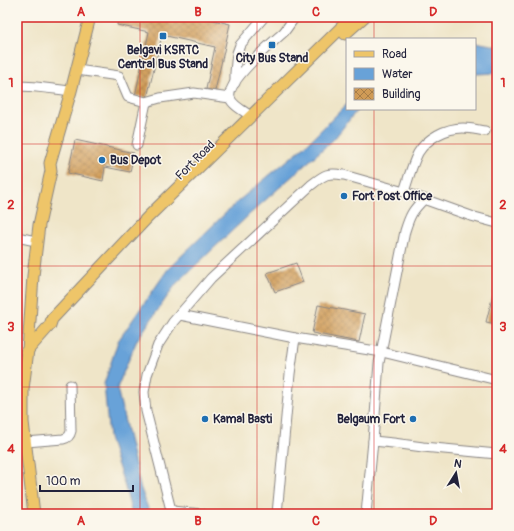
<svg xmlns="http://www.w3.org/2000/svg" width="514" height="531" font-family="Pangolin,sans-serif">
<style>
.water{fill:#68a2d8;stroke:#45628a}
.building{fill:url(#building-cross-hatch)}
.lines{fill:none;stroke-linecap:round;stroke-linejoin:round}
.minor-casing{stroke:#888482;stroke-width:11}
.major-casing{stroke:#888482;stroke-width:13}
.minor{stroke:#fff;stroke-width:9}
.major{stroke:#eec569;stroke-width:11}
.grid{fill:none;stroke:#d62828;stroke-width:1;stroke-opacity:0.55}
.poi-dot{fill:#1f6fb2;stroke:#fbf7ec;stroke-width:1.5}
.labels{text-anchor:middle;stroke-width:3;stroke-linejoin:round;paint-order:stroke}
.poi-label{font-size:12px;font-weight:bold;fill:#22223b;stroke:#fbf7ec;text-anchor:start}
.street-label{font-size:12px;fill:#22223b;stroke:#fbf7ec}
.neatline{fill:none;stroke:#d62828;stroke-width:1.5}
.grid-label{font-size:13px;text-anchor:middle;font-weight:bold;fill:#d62828}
</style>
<defs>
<pattern id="building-cross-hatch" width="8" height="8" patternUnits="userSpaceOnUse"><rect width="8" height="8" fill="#d09b56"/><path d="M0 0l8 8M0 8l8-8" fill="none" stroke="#a87e48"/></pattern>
</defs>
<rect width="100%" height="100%" fill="#fbf7ec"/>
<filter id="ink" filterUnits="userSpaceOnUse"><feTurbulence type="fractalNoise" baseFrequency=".025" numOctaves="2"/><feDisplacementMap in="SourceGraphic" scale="8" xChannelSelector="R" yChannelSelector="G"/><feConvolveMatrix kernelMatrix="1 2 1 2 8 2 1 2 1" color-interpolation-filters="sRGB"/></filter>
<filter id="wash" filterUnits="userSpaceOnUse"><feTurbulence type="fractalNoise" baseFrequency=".012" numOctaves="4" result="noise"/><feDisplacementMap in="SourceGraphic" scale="16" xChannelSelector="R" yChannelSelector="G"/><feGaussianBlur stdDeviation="0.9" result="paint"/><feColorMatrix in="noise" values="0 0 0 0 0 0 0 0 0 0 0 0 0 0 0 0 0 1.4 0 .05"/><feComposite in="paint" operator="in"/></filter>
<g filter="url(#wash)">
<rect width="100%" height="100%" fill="#efe5c8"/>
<g class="water">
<polygon points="475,42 497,46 497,73 475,74"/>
<polygon points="347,104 347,109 358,109 334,139 251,213 176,284 137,340 117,388 140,486 150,514 132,514 125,487 109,438 104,384 118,341 168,269 237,202 306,145"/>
</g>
<g id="blocks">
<g class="building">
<polygon points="114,17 201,17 230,24 215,91 206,89 215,47 162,35 147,98 135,96 149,32 117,25 118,20 114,19"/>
<polygon points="497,118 497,139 492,132"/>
<polygon points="75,140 134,153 130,172 105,167 103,181 68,173"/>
<polygon points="296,263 303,282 275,292 267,273"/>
<polygon points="495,287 497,287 497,324 486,322"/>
<polygon points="318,305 365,314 359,342 312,333"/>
</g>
</g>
</g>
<g filter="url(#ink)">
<use href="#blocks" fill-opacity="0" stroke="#888482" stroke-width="1"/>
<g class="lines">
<g class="minor-casing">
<g id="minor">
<polyline points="77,70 119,76 128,97 146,102 160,98 194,93 230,98"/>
<polyline points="235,83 235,73 236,62 237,53 240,45 264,17"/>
<path d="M 17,86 C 35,86 53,89 71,91"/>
<path d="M 251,116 C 245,112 232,105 230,98 C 226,81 272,43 284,32 C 288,27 291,22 295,17"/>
<polyline points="137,145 146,102"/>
<path d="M 404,192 C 408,179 412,165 418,153 C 427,138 446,128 463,128 C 471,128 478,130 485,131"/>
<polyline points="17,237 31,240"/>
<polyline points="180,315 295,338 382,352 497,380"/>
<polyline points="373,441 393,443 423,447 497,454"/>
<path d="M 26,442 L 63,439 C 68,438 70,436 71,431 L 70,385"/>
<polyline points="172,511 202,514"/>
<path d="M 172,514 L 146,411 L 144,392 L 147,375 L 158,345 L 173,322 L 211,278 L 310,186 C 324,175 326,172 344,175 L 404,192 L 471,216 L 497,223"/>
<polyline points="277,514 290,374 295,338"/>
<path d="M 366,514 L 373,441 L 379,363 L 405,231 C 410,215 412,211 424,199"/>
</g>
</g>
<g class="major-casing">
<g id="major">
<polyline points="345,34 364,17"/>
<polyline points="26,352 50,325 52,319 148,217 352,17"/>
<polyline points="34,514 23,422 23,389 28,350 33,276 39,225 51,171 50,163 71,91 90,17"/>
</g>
</g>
<use href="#minor" class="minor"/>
<use href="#major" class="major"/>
</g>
</g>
<path class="grid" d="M 140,17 L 140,514M 257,17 L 257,514M 374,17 L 374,39M 374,109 L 374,514M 17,144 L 497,144M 17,266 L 497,266M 17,387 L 497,387"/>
<g class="poi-dot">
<rect x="159" y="32" width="8" height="8" rx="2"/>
<rect x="268" y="41" width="8" height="8" rx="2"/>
<circle cx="102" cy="160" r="4"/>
<circle cx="344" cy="196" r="4"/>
<circle cx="205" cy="419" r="4"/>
<circle cx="413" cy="419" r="4"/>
</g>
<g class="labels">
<g class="poi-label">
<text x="163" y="54" text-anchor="middle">Belgavi KSRTC<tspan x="163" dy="14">Central Bus Stand</tspan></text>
<text x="272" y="62" text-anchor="middle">City Bus Stand</text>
<text x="110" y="164">Bus Depot</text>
<text x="352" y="200">Fort Post Office</text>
<text x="213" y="423">Kamal Basti</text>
<text x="405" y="423" text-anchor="end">Belgaum Fort</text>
</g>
<g class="street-label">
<text transform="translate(195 160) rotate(-45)" y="4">Fort Road</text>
</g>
</g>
<rect width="514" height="531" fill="none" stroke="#fbf7ec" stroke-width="44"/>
<rect x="346" y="38" width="130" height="72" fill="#fbf7ec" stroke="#a4a2a5"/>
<rect x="354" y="51" width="20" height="6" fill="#eec569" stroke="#a4a2a5"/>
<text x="382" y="58" font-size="12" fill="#22223b">Road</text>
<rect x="354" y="68" width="20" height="12" fill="#68a2d8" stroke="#a4a2a5"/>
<text x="382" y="78" font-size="12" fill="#22223b">Water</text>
<rect x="354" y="88" width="20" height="12" fill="url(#building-cross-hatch)" stroke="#a4a2a5"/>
<text x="382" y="98" font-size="12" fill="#22223b">Building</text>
<g transform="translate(456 473) rotate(11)" stroke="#fbf7ec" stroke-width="3" paint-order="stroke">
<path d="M0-3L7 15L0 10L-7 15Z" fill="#22223b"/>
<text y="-6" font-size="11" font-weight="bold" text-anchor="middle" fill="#22223b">N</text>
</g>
<path d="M40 485v6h93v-6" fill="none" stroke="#22223b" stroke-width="2"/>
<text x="46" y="485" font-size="12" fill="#22223b" stroke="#fbf7ec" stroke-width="3" paint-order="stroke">100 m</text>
<rect x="22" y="22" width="470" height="487" class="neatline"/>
<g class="grid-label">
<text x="81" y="16">A</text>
<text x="198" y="16">B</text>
<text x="316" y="16">C</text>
<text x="433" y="16">D</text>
<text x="11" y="87">1</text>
<text x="503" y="87">1</text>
<text x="11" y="209">2</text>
<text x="503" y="209">2</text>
<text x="11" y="331">3</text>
<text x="503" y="331">3</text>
<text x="11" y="453">4</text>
<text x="503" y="453">4</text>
<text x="81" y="525">A</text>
<text x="198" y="525">B</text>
<text x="316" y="525">C</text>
<text x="433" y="525">D</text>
</g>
</svg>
